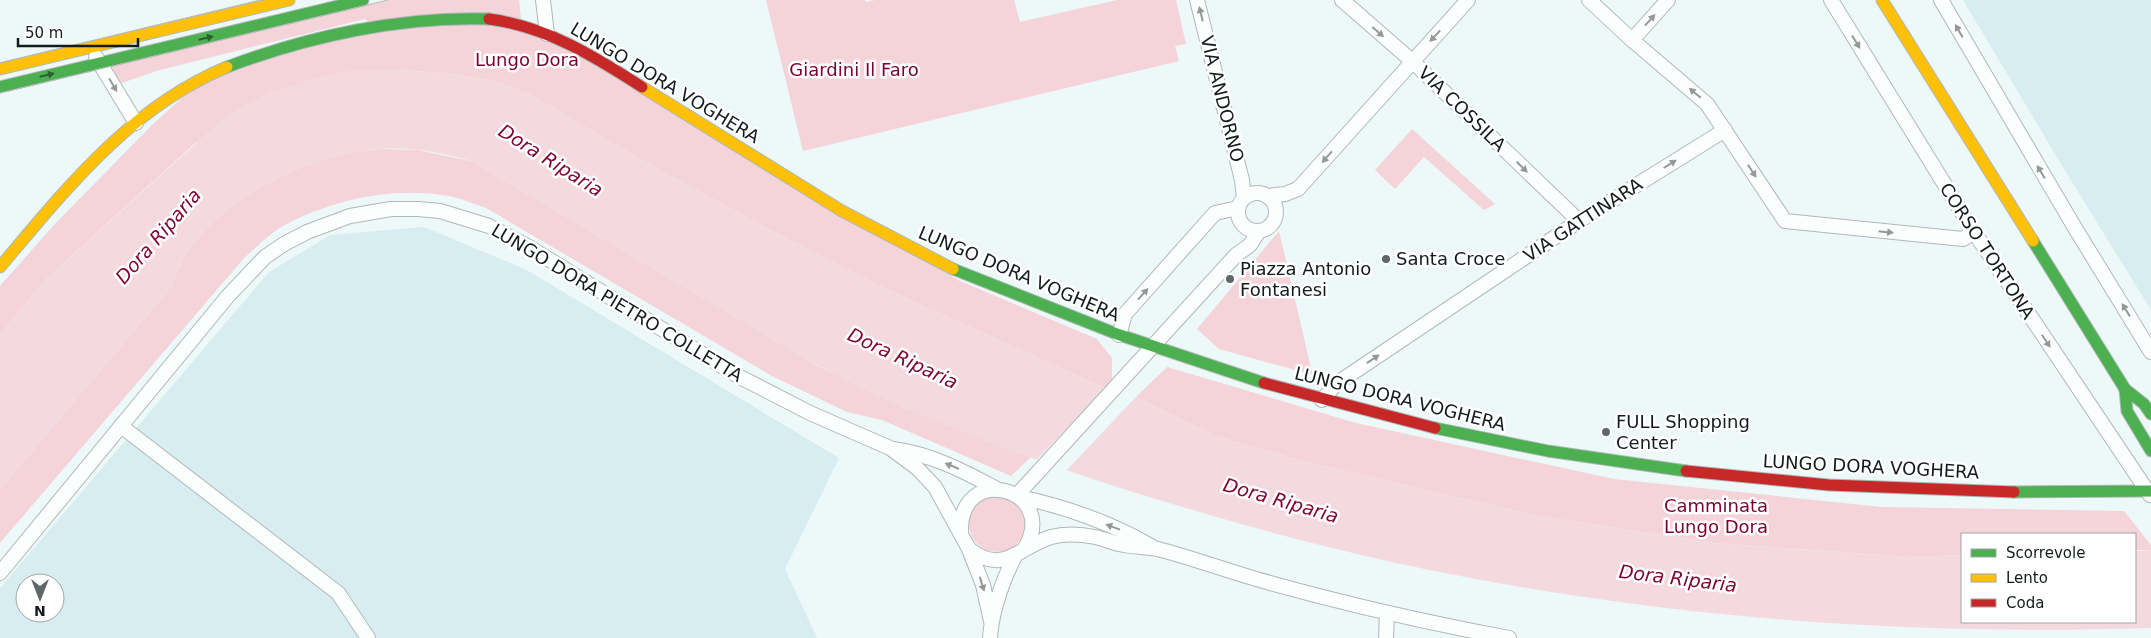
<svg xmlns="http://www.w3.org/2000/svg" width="2151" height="638" font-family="'DejaVu Sans',sans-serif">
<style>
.built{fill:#d8edef;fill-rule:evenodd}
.green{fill:#f4d3d9}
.water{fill:#f4dade}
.pier{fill:#edf8f9}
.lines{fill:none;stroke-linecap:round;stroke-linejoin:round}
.street-casing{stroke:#afb8b8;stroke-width:16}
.fast-casing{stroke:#afb8b8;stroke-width:13}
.slow-casing{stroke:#afb8b8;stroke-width:13}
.jam-casing{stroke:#afb8b8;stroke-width:13}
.street{stroke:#fcfefe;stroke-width:14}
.fast{stroke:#4caf50;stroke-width:11}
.slow{stroke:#ffc107;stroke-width:11}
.jam{stroke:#c62828;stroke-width:11}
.tram{stroke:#b7baba;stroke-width:1}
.oneway{fill:#939898}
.oneway2{fill:#2d5e33}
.poi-dot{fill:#5f6869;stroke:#fff;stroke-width:2}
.labels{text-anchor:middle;stroke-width:5;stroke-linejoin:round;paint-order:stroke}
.park-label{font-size:18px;fill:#7b002f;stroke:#fff}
.street-label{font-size:18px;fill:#131b1c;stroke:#fff}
.poi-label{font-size:18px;fill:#131b1c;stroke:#fff;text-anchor:start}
.water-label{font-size:19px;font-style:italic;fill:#7e0431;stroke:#fff}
</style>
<rect width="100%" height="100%" fill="#edf8f9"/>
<g class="built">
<polygon points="1963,0 2151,0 2151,310 2064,169"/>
<path d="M 424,227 L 525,269 L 839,458 L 785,569 L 817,638 L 0,638 L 0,588 L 269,272 L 330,235 ZM 25,583 L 55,583 L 55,613 L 25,613 Z"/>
</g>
<g class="green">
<polygon points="388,0 519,0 522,28 538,30 960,281 1097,339 1112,358 1112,384 1107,389 882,287 776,233 647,163 531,95 495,81 447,73 397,70 195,143 43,282 0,335 0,286 53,226 152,125 205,77 376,27 365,19 156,71 119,84 112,66"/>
<polygon points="766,0 865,0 866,2 875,0 1014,0 1020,22 1117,0 1176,0 1186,44 1175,46 1179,61 803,151"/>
<polygon points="1412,129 1495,204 1484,210 1424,157 1395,189 1375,170"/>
<path d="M 381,149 L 417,150 L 471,161 L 818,366 L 905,408 L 1031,457 L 1011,476 L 882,420 L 847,412 L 772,376 L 486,208 C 474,204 462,199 450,196 C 395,186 332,199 283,226 C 269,234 257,247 245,257 L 0,543 L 0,489 L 172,286 C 190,219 273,173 336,156 C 350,152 366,151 381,149 Z"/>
<polygon points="1279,231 1311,368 1313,375 1219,349 1197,329"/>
<polygon points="1167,367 1356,423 1614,479 1882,507 2124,511 2151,545 2151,550 2135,550 2135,534 1962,534 1962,555 1910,557 1713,543 1533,515 1307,462 1216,436 1136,397"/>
<circle cx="997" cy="524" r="28"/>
</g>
<path class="water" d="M 397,70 L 447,73 L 495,81 L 531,95 L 647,163 L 776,233 L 882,287 L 1107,389 L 1136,397 L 1216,436 L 1307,462 L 1533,515 L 1713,543 L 1910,557 L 1962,555 L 1962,622 L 2135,622 L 2135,551 L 2151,550 L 2151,628 C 1835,638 1520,606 1217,517 C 1111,487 1006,452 905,408 C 834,378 768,337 702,298 C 625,252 548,207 471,161 C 442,153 412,147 381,149 C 306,153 193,208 172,286 L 0,489 L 0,335 L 43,282 L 227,115 L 268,93 L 309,80 L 347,71 Z"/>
<polygon class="pier" points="1109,387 1136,397 1065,472 1035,461"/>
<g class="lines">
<g class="street-casing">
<g id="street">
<polyline points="543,0 547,34"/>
<polyline points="1197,0 1242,180 1244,198"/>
<polyline points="1342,0 1412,61 1579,221"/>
<polyline points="1589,0 1632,40 1707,104 1785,221 1963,239 1974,232"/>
<polyline points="1831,0 1974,232 2150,495"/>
<polyline points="1941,0 2075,228 2151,352"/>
<polyline points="1632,40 1668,0"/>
<polyline points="96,57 136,123"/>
<circle cx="1257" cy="212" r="19"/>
<polyline points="1267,196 1285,194 1298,189 1468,0"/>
<polyline points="1119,335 1125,314 1215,213 1238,208"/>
<polyline points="1322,400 1336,384 1579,221 1725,130"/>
<polyline points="121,426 338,593 368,638"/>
<path d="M 893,449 C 930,454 962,470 995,488"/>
<polyline points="1017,495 1236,255 1250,245 1259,231"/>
<path d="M 1020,497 C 1066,507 1111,523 1151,546"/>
<path d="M 961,533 C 958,461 1060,488 1025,548"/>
<path d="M 969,549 C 1004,576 1018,547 1051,537 C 1066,533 1080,534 1095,537 C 1105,539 1114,544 1124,545 C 1135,547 1147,547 1158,549 C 1196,559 1233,573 1270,583 C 1349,605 1429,623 1509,638"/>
<polyline points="0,573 228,296 265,257 284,244 307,232 350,216 391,209 418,209 440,211 489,226 529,247 738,376 810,413 890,448 917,468 935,487 969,549 983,585 991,621"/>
<path d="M 990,638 C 992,609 1002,582 1015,556"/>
<polyline points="1386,638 1387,613"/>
</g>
</g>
<g class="fast-casing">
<g id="fast">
<path d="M 227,67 C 309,36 402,16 489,19"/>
<polyline points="0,87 363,0"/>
<polyline points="2033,241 2125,389 2144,404 2151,414"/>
<polyline points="953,269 1117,334 1264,383"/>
<polyline points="2125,389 2127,411 2151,451"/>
<polyline points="1435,428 1548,451 1686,471"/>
<polyline points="2014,492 2151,491"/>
</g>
</g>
<g class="slow-casing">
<g id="slow">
<polyline points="1882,0 2033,241"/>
<polyline points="0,69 289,0"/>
<polyline points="642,87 842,211 953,269"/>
<path d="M 0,267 C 66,189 130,107 227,67"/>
</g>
</g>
<g class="jam-casing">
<g id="jam">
<path d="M 489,19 C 547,27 594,56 642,87"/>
<polyline points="1264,383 1435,428"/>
<polyline points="1686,471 1829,485 2014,492"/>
</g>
</g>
<use href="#street" class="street"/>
<use href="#fast" class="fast"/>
<use href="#slow" class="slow"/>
<use href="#jam" class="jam"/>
<g class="tram">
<polyline points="0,63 260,0"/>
<polyline points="0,93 388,0"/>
</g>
</g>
<defs><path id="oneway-solid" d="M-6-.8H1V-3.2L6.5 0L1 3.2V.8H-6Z" transform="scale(1.25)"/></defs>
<g class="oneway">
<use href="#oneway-solid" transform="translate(1201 14) rotate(-104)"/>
<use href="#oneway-solid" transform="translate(1650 20) rotate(-48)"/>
<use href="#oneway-solid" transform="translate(1959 31) rotate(-120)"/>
<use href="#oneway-solid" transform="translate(1378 32) rotate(41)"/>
<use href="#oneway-solid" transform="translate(1435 36) rotate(133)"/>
<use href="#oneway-solid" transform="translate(1856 42) rotate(58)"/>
<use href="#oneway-solid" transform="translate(113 85) rotate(59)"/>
<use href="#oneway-solid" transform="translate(1695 93) rotate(-140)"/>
<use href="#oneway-solid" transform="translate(1327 157) rotate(131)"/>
<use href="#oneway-solid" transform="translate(1670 164) rotate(-32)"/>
<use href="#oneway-solid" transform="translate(1522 167) rotate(44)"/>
<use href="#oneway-solid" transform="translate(1752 171) rotate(57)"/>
<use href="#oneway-solid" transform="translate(2041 172) rotate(-121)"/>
<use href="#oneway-solid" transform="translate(1886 232) rotate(6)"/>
<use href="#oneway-solid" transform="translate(1143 294) rotate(-48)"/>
<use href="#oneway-solid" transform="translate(2126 310) rotate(-122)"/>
<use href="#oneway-solid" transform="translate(2046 341) rotate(56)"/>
<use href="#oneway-solid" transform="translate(1373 359) rotate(-34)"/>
<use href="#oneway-solid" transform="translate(952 466) rotate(-158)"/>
<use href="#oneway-solid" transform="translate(1113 527) rotate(-160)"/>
<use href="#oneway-solid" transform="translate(982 584) rotate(73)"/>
</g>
<g class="oneway2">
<use href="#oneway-solid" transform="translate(206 38) rotate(-13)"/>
<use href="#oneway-solid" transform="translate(47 75) rotate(-13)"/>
</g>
<g class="poi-dot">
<circle cx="1386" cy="259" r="5"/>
<circle cx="1230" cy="279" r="5"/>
<circle cx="1606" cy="432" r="5"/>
</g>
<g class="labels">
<g class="park-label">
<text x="527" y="66">Lungo Dora</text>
<text x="854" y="76">Giardini Il Faro</text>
<text x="1716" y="512">Camminata<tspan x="1716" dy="21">Lungo Dora</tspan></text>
</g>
<g class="street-label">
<text transform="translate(665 83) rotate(31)" y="6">LUNGO DORA VOGHERA</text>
<text transform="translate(1222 99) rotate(76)" y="6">VIA ANDORNO</text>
<text transform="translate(1462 109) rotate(44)" y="6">VIA COSSILA</text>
<text transform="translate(1583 220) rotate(-33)" y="6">VIA GATTINARA</text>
<text transform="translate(1987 251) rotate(57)" y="6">CORSO TORTONA</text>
<text transform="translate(1019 274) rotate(23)" y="6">LUNGO DORA VOGHERA</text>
<text transform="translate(617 303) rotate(31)" y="6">LUNGO DORA PIETRO COLLETTA</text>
<text transform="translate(1400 399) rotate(14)" y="6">LUNGO DORA VOGHERA</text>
<text transform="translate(1871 467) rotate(3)" y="6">LUNGO DORA VOGHERA</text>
</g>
<g class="poi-label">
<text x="1396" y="265">Santa Croce</text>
<text x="1240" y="275">Piazza Antonio<tspan x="1240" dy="21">Fontanesi</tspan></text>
<text x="1616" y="428">FULL Shopping<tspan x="1616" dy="21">Center</tspan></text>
</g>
<g class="water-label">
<text transform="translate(551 160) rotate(32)" y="7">Dora Riparia</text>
<text transform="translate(158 236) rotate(-49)" y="7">Dora Riparia</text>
<text transform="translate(903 358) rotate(25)" y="7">Dora Riparia</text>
<text transform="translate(1281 500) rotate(16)" y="7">Dora Riparia</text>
<text transform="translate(1678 578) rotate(7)" y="7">Dora Riparia</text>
</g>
</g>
<rect x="1961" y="533" width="175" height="90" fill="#ffffff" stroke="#a1a4a4"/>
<rect x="1971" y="549" width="25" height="8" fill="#4caf50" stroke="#a1a4a4"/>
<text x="2006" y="558" font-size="15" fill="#131b1c">Scorrevole</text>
<rect x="1971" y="574" width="25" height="8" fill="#ffc107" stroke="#a1a4a4"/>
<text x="2006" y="583" font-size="15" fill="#131b1c">Lento</text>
<rect x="1971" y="599" width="25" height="8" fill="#c62828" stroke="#a1a4a4"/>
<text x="2006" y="608" font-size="15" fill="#131b1c">Coda</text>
<g transform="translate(40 598) rotate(180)"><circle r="24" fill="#ffffff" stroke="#a1a4a4"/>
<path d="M0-4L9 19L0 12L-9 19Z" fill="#5f6869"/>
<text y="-8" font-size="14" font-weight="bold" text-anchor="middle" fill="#131b1c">N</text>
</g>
<path d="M18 38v8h120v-8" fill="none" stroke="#131b1c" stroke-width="2.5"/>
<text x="25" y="38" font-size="15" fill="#131b1c" stroke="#ffffff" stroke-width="4" paint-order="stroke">50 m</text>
</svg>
